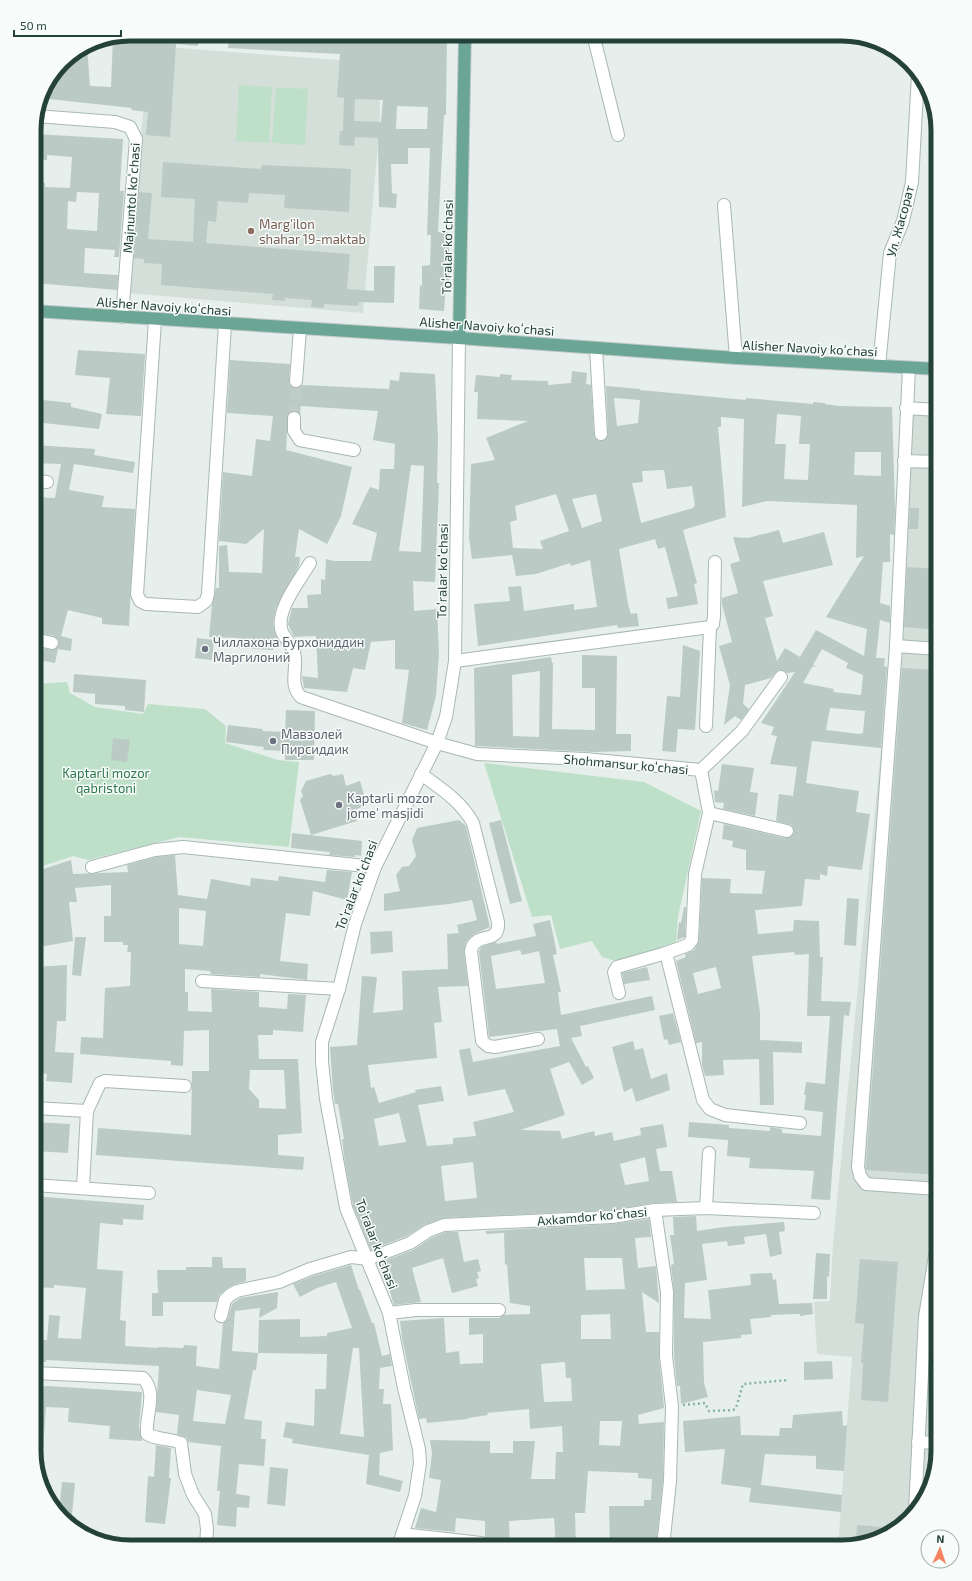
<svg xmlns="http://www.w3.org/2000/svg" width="972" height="1581" font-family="'Exo 2',sans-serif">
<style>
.built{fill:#d4dfda}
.green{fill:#bfe0c8}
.building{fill:#bbcac4;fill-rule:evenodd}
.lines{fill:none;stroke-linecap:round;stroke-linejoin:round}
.minor-tunnel{stroke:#bfccc8;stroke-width:12;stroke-dasharray:12 6;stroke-linecap:butt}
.minor-casing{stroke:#a8b8b2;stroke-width:14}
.major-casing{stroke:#c2cac8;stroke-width:14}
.path{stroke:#86b3a5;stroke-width:2.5;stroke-dasharray:2 3;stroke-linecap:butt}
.minor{stroke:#fff;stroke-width:12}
.major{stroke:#6aa596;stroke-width:12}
.education-dot{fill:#8d6e63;stroke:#f7fbf9;stroke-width:1.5}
.worship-dot{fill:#6b7280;stroke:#f7fbf9;stroke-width:1.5}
.labels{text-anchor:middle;stroke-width:3;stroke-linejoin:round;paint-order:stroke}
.street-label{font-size:13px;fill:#24423a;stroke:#f7fbf9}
.education-label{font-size:13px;fill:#785e54;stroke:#f7fbf9;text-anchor:start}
.worship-label{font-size:13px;fill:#5b616d;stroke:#f7fbf9;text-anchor:start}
.park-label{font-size:13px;fill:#2d7a4b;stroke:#f7fbf9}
.rim{fill:none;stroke:#24423a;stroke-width:5}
</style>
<rect width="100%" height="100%" fill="#e6efeb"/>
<g class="built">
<polygon points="151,46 379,63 380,122 363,313 127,293 137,168"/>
<polygon points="906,411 938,413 938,1451 925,1499 885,1537 838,1547 852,1357 817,1354 814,1302 830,1301 833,1243 890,656"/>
</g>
<g class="green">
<polygon points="239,85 272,87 269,143 236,141"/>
<polygon points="276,87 308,89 305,145 272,143"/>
<polygon points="67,682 70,693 95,707 143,714 148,704 205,709 226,726 225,743 278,760 299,762 289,847 179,837 88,860 73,856 34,869 34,684"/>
<polygon points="484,763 644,782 701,811 678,917 676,942 619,962 602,957 592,941 560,949 551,915 532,917"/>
</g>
<g class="building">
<polygon points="130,34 199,34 198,46 176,44 170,137 146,135 148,112 131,110 132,108 40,98 41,93 62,62 87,46 90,86 111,87 113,37"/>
<path d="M 229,34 L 333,34 L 333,39 L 386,40 L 386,34 L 447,34 L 446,115 L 444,115 L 438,232 L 449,232 L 449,284 L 446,284 L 444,311 L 419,309 L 420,285 L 422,286 L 422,266 L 430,265 L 431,235 L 427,235 L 430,148 L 408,148 L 408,164 L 391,164 L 392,193 L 397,194 L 396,208 L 379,207 L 378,138 L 355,137 L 354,146 L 339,145 L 340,131 L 343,131 L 344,98 L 337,97 L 340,54 L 228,48 ZM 355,99 L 383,100 L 381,122 L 354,121 ZM 397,106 L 428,107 L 427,129 L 396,129 Z"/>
<path d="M 34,134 L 123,139 L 120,186 L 120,191 L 124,191 L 119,257 L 114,257 L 115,250 L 85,248 L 84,273 L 118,275 L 117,290 L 34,283 L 34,182 L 45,183 L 45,187 L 70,188 L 72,157 L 47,155 L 47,160 L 34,159 ZM 77,192 L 99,193 L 97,231 L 67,229 L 68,201 L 76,202 Z"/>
<polygon points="163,162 261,169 262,165 351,169 349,212 284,208 285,195 249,193 248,203 218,201 216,222 208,221 206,243 350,254 347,289 374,291 374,266 395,266 394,303 359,302 358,306 324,304 324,308 311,307 312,300 285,298 285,301 272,300 273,294 161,285 162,264 144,263 144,259 134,258 139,192 152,193 148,239 193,242 195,199 161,197"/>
<polygon points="78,350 145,354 141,416 106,414 110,378 75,375"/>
<path d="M 230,360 L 290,364 L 289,384 L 296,388 L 302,385 L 389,389 L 390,380 L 399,381 L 400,372 L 435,374 L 438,437 L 437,483 L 439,483 L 435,582 L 413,581 L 414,611 L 437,609 L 439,653 L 436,696 L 427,730 L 402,723 L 409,670 L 395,669 L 395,640 L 371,642 L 365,670 L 353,668 L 347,692 L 304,688 L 302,676 L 318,678 L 316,636 L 294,637 L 288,624 L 292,608 L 308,608 L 307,595 L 321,594 L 321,579 L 325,580 L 326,559 L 334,561 L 371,561 L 377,533 L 352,524 L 370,487 L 379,490 L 380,469 L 394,469 L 395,444 L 373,440 L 378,411 L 300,406 L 299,413 L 294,411 L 288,414 L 286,450 L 352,467 L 341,516 L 327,544 L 299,529 L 295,557 L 300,557 L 299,566 L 276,608 L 273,623 L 277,638 L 274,638 L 273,650 L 237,648 L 238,638 L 209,637 L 212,605 L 216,588 L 219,588 L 219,546 L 227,545 L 229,572 L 262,573 L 264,529 L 246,544 L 219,541 L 223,472 L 252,476 L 256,439 L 270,441 L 273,416 L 227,413 ZM 411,465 L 424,466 L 421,552 L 399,551 Z"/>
<path d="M 572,371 L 587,373 L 586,384 L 591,385 L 594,434 L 595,438 L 601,441 L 605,440 L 608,434 L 606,386 L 640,389 L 640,392 L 640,390 L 746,400 L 746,398 L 813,404 L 813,402 L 825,403 L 825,404 L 838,406 L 892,407 L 895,508 L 894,535 L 890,534 L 890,562 L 883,562 L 880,603 L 890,606 L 890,623 L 880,620 L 876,658 L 885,658 L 884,666 L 887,667 L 881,748 L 812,741 L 806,783 L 859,791 L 856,812 L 870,814 L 862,870 L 828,866 L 827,876 L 820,874 L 820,880 L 805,879 L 802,906 L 755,910 L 758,934 L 793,931 L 794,920 L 819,921 L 820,957 L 823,957 L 821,1001 L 851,1002 L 849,1016 L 844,1015 L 830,1200 L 811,1199 L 814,1171 L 749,1168 L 750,1158 L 727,1156 L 728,1140 L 688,1137 L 689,1122 L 729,1125 L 729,1128 L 770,1131 L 770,1127 L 782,1129 L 782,1133 L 821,1136 L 823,1112 L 804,1110 L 806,1095 L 804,1095 L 806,1082 L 825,1084 L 830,1016 L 807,1016 L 809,954 L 795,955 L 794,952 L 752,956 L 760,1013 L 760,1040 L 802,1042 L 802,1053 L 773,1052 L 774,1105 L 760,1105 L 759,1059 L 723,1060 L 724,1075 L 705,1076 L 702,1065 L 702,1042 L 696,1043 L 676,961 L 686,957 L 685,954 L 694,950 L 699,941 L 702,878 L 731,879 L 730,893 L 762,894 L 765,871 L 746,870 L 746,850 L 732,847 L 733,841 L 722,839 L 724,824 L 785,838 L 792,836 L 794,832 L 792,825 L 776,821 L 779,794 L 793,796 L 797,767 L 770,764 L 777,736 L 771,735 L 774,727 L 761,723 L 795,672 L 788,673 L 782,670 L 778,670 L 771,678 L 745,685 L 743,704 L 749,709 L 741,720 L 735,716 L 724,725 L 730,685 L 719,646 L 732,642 L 722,604 L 722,598 L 738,593 L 730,564 L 740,561 L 733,537 L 748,538 L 779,530 L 783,543 L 824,532 L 833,565 L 763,581 L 773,616 L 765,618 L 777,661 L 785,648 L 800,657 L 816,630 L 864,656 L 867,629 L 826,617 L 864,556 L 856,558 L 857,505 L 767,501 L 742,507 L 744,419 L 721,417 L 721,427 L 718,427 L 726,517 L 683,530 L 697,583 L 694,584 L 698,604 L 668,609 L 666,598 L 678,596 L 665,547 L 658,549 L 655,539 L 619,549 L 628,604 L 631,614 L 637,613 L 639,626 L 618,628 L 617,625 L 478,646 L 474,604 L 510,601 L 508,587 L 521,586 L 524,611 L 574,604 L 574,610 L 597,607 L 590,560 L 571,566 L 570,563 L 536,574 L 516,576 L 512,555 L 472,559 L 469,538 L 471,464 L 495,460 L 486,438 L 528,421 L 477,419 L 478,392 L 474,392 L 476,375 L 500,377 L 500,374 L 512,375 L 511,380 L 548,381 L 548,385 L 571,383 ZM 614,398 L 640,400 L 638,423 L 617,426 ZM 777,414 L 801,416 L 799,444 L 810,444 L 808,480 L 784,479 L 786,444 L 775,444 ZM 855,452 L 881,452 L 881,476 L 854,475 ZM 664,470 L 667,489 L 692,486 L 695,506 L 693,507 L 693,508 L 641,523 L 632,483 L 643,482 L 642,471 ZM 556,494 L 569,531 L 540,541 L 543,549 L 513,548 L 510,522 L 517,520 L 515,506 ZM 596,494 L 602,521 L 582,528 L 572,499 ZM 822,649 L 848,663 L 846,668 L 863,675 L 861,695 L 833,692 L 834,689 L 803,683 L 812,667 L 816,666 L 813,665 ZM 830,708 L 865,711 L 863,733 L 859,734 L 826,730 ZM 716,967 L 721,988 L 698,994 L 693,973 Z"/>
<polygon points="34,399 71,403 71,407 102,414 99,429 34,422"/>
<polygon points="34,445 95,449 94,455 135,462 133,473 74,464 69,490 104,496 102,507 135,509 129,626 102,624 102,618 68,610 61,636 72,639 71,651 58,649 55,663 34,659 34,647 54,650 59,644 59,640 54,636 34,632 34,600 36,601 41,576 34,575 36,560 34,560 34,551 39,519 34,519 34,497 55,498 61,464 34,463"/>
<polygon points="910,508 919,508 918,529 909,529"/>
<polygon points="907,567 938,569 938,630 904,627"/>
<polygon points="197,638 214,640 212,660 195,658"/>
<polygon points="683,645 700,651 695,730 678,729 676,752 662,751 667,696 680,697"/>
<path d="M 582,655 L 617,656 L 616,734 L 631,734 L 631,751 L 593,752 L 475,746 L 474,668 L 551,657 L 552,663 L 553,663 L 552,729 L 595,730 L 595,688 L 582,688 ZM 540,671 L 539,737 L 513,736 L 512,675 Z"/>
<polygon points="902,668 938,670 938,1175 866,1170 866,1166"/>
<polygon points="74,674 146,680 144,712 125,710 125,706 95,704 95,694 73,692"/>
<polygon points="286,710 315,711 314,760 285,760 285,751 263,750 264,747 226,742 228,725 263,729 262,731 285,732"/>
<polygon points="113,738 130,740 127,762 111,760"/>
<polygon points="722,764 754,768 750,792 758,793 755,816 723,809 724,803 715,802 714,790 718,791"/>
<polygon points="330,774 334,776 343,774 346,786 360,781 367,805 354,810 357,821 311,835 300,800 303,796 301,791 306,781"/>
<path d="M 459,820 L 466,826 L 490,927 L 474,934 L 466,942 L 464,952 L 468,986 L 438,987 L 442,1022 L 434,1023 L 437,1058 L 368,1065 L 371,1088 L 374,1087 L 379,1103 L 416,1092 L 415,1090 L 441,1086 L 444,1101 L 418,1105 L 427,1146 L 453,1144 L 453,1138 L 476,1136 L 473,1122 L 514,1112 L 505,1089 L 468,1096 L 459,1050 L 470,1048 L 473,1062 L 560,1046 L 557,1029 L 489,1037 L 479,952 L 481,947 L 496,942 L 497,944 L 536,936 L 533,924 L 550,920 L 557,954 L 553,955 L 561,992 L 558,992 L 561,1015 L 652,996 L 655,1010 L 580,1026 L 582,1036 L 571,1038 L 586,1067 L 588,1066 L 594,1078 L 582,1085 L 569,1062 L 550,1069 L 565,1115 L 520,1130 L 560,1131 L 562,1139 L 594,1131 L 595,1136 L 612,1132 L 614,1141 L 641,1135 L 640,1128 L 663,1124 L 667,1147 L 656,1149 L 660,1171 L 672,1171 L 677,1202 L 654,1203 L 611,1210 L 443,1218 L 424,1225 L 407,1236 L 371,1250 L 353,1206 L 345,1163 L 342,1139 L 344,1139 L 338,1104 L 335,1104 L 333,1091 L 330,1047 L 357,1045 L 362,976 L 377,977 L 373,1013 L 403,1010 L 402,971 L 448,969 L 447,934 L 459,933 L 457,925 L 477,920 L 472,900 L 449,904 L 384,911 L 384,894 L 400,891 L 396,875 L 402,867 L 409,866 L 416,856 L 412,840 L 417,828 ZM 520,950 L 522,955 L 539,951 L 545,983 L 496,989 L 491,956 ZM 399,1113 L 406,1142 L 379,1146 L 374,1119 ZM 645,1157 L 649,1181 L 625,1185 L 620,1164 ZM 473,1162 L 477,1198 L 445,1201 L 441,1166 Z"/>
<polygon points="501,820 522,901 510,904 489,823"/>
<polygon points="292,833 362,841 361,856 355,855 355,857 329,855 330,852 291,848"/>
<path d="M 175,855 L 178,895 L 207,899 L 211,879 L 250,886 L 251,878 L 278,881 L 279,876 L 325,882 L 327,870 L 352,872 L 347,900 L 313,891 L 310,916 L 286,913 L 280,961 L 308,964 L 307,980 L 260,974 L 260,977 L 211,974 L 210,971 L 185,969 L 185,992 L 188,992 L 188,1011 L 212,1012 L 211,989 L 259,992 L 259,1007 L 287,1009 L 288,994 L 306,995 L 303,1032 L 273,1030 L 273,1035 L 258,1035 L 259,1059 L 298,1059 L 302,1133 L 278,1135 L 278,1155 L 304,1157 L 303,1170 L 96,1155 L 98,1128 L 191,1135 L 192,1071 L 209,1071 L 209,1030 L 184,1031 L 183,1066 L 171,1065 L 171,1061 L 80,1054 L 81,1037 L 103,1038 L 105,988 L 130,986 L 131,952 L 127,952 L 128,945 L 123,945 L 123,942 L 104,942 L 104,916 L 111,916 L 111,885 L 75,888 L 77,902 L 69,902 L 73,941 L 34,948 L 34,874 L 37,873 L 37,871 L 71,860 L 73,874 L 128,872 L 127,865 L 156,857 ZM 179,908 L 206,911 L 203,946 L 179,944 ZM 250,1070 L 284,1070 L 286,1109 L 259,1108 L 259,1100 L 249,1089 Z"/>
<polygon points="847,898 859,899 856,946 844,945"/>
<polygon points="684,907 686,907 685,937 677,940 679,922 681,923"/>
<polygon points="392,931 393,952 371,954 370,932"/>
<polygon points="75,937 86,937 81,976 72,975"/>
<polygon points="67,965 66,1021 57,1021 55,1052 74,1053 72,1083 46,1081 47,1074 36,1073 39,1029 34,1029 34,967"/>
<polygon points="647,967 650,980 624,984 622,973"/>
<polygon points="673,1013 681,1042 669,1045 667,1039 664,1040 659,1016"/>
<polygon points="633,1041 635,1050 643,1048 651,1079 667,1073 670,1090 636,1102 632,1088 624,1092 612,1047"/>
<polygon points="34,1122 70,1124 68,1153 34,1151"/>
<path d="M 34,1196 L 144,1205 L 143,1220 L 123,1219 L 123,1225 L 100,1223 L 97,1269 L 123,1271 L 120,1320 L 126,1321 L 125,1346 L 158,1348 L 158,1347 L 183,1348 L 184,1345 L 197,1346 L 196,1366 L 219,1369 L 223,1323 L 228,1318 L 232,1304 L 240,1298 L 278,1292 L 277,1308 L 259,1318 L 260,1308 L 235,1311 L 232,1351 L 258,1353 L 256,1370 L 253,1370 L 244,1419 L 262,1421 L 261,1439 L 266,1439 L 264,1466 L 239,1464 L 236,1494 L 250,1496 L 249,1508 L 237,1507 L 236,1527 L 217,1525 L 220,1491 L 217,1491 L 221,1446 L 188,1442 L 187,1438 L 177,1434 L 179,1415 L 156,1412 L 159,1366 L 46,1360 L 46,1362 L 34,1361 L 34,1339 L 47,1340 L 49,1315 L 60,1316 L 58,1338 L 81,1339 L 86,1288 L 54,1285 L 54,1288 L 34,1287 ZM 197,1390 L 231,1395 L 225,1424 L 193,1421 Z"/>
<polygon points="696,1216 697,1231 724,1227 784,1222 785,1231 779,1232 782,1254 770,1257 766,1234 744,1237 745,1244 728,1246 727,1241 702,1244 707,1280 685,1283 684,1318 711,1319 708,1290 751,1285 750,1274 772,1273 773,1280 776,1279 779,1304 812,1303 813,1314 800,1316 800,1314 792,1314 771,1315 771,1317 750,1319 752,1334 741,1335 741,1338 703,1342 704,1383 708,1397 681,1404 680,1386 677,1386 674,1356 674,1292 671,1265 674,1264 670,1235 674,1235 673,1217"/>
<path d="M 649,1219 L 651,1237 L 635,1238 L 638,1268 L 656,1266 L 659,1303 L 642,1292 L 646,1332 L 659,1332 L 659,1357 L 664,1408 L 638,1415 L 639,1424 L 664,1422 L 663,1480 L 656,1547 L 610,1547 L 609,1506 L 644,1506 L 644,1500 L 651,1500 L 652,1479 L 638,1478 L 638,1473 L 588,1471 L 585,1513 L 575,1513 L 576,1547 L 556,1547 L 554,1518 L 509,1521 L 510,1547 L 487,1547 L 488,1543 L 485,1537 L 485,1521 L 456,1518 L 455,1532 L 415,1528 L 421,1508 L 436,1512 L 441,1480 L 429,1478 L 432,1453 L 430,1440 L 490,1441 L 490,1453 L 513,1453 L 513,1441 L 535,1441 L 531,1479 L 555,1479 L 556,1452 L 563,1452 L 562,1426 L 530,1429 L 529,1409 L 487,1413 L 488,1415 L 468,1418 L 468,1419 L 427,1423 L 426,1418 L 419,1419 L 402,1338 L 400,1321 L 444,1318 L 446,1353 L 459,1351 L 460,1364 L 483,1363 L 483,1334 L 469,1335 L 469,1318 L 499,1318 L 504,1315 L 530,1314 L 530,1306 L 510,1303 L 507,1264 L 505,1265 L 504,1233 L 486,1234 L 486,1231 L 612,1224 ZM 584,1258 L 622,1258 L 625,1289 L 586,1290 ZM 610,1314 L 611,1339 L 581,1339 L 581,1315 ZM 565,1362 L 566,1378 L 571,1378 L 572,1401 L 544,1402 L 541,1364 ZM 600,1421 L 622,1421 L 620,1446 L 599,1445 Z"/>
<polygon points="446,1232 458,1232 464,1262 478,1259 481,1271 477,1272 479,1278 476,1279 478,1286 452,1293 443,1258 412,1268 421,1302 394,1305 381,1262 413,1250 431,1238"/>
<polygon points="816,1253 830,1254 829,1277 827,1276 827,1299 813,1299"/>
<polygon points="212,1257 222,1257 223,1268 246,1268 246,1281 235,1284 226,1289 219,1295 217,1302 163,1302 163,1316 152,1316 152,1293 158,1293 157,1270 186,1270 186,1267 212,1267"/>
<polygon points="860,1259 898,1262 888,1402 861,1400 863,1363 861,1363 864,1324 855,1323"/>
<path d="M 351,1265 L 359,1290 L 360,1290 L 372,1323 L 374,1323 L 382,1356 L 390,1354 L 392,1366 L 380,1368 L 379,1389 L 384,1389 L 383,1404 L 391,1404 L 393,1450 L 380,1453 L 379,1475 L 403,1481 L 400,1492 L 366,1484 L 369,1455 L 292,1443 L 293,1439 L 283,1437 L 286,1422 L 314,1426 L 315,1389 L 326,1389 L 327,1354 L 258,1353 L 259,1320 L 300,1319 L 300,1337 L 327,1336 L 327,1333 L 352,1328 L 336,1282 L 317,1288 L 300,1297 L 293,1284 L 313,1276 ZM 353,1348 L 359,1348 L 364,1437 L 340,1434 Z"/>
<polygon points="832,1361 833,1379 804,1380 804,1362"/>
<polygon points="48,1386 142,1392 139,1427 142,1441 109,1439 110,1426 68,1422 69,1408 46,1407 43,1449 34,1448 34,1387"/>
<polygon points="842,1411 843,1426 847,1425 844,1471 816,1469 816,1456 765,1454 761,1485 842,1495 841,1512 749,1502 751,1488 721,1484 725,1449 685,1452 683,1421 740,1416 741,1435 779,1436 780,1428 792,1428 793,1415"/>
<polygon points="156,1445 171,1448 169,1478 171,1478 165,1524 145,1522 148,1476 154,1477"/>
<polygon points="270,1467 288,1469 285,1506 267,1504"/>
<polygon points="62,1482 75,1483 71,1525 59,1511"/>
<polygon points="857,1525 881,1527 880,1538 856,1544"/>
<polygon points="411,1543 449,1547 410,1547"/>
</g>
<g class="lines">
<polyline class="minor-tunnel" points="294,418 296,381"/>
<g class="minor-casing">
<g id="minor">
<polyline points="593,34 618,135"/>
<polyline points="36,116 115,122 130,127 136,139 122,317"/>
<polyline points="724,205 736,358"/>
<polyline points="155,320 137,594 140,601 146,604 198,607 206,601 208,594 225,324"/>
<polyline points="596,348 601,434"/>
<polyline points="879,366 890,253 903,221 912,182 918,75"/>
<polyline points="909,368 896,646 858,1167 860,1176 866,1184 938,1189"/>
<polyline points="296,381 300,329"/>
<polyline points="906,408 938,410"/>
<polyline points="294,418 294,431 300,440 354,450"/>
<polyline points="904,461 938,462"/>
<polyline points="34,481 47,482"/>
<path d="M 310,563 C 300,580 274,612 282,632 C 287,642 295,647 295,659 C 296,673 290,686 301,697 L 437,743 L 477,754 L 585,759 L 701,770 L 709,813 L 695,874 L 692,940 L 688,945 L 666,953 L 703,1100 L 710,1109 L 725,1115 L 800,1123"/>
<polyline points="34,639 52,643"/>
<polyline points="896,646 938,649"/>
<polyline points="455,661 710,627 713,624 714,616 715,562"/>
<polyline points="706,726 710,627"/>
<polyline points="701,770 742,731 781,677"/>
<path d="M 421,774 C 440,788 461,801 473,823 L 498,922 C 500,946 475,930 471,951 L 482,1041 L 488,1046 L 495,1047 L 538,1039"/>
<polyline points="709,813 787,831"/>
<polyline points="92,867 155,850 183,847 375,867"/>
<polyline points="202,981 339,989"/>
<polyline points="619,993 614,972 617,967 666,953"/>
<polyline points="34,1108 87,1111"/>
<polyline points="34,1185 149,1193"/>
<polyline points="83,1188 87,1111 100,1083 105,1081 185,1086"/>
<polyline points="706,1208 709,1153"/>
<polyline points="655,1210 706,1208 814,1213"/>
<polyline points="389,1313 416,1310 499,1310"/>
<polyline points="221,1316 225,1300 230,1295 237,1291 279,1282 310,1269 351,1257 368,1259 410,1243 428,1231 444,1225 612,1217 655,1210 667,1292 666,1356 672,1406 670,1481 663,1547"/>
<path d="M 34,1373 L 143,1378 C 158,1393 145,1415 147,1434 C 157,1440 170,1438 181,1443 L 185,1474 L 193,1495 L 205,1514 L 207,1529 L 206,1547"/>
<polyline points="918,1442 938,1443"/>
<polyline points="915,1509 925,1317 935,1256 938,1249"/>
<polyline points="402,1534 481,1543"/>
<polyline points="398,1547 415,1496 420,1463 419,1449 404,1388 389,1313 346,1208 326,1099 322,1062 322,1042 339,989 355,924 375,867 437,743 446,717 455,661 459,338"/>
</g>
</g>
<g class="major-casing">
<g id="major">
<polyline points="34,311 459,338 736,358 938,369"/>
<polyline points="459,338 465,34"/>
</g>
</g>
<polyline class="path" points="683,1405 705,1403 709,1411 733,1410 736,1408 743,1384 789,1380"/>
<use href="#minor" class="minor"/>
<use href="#major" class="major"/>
</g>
<circle class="education-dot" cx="251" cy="231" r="4"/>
<g class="worship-dot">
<circle cx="205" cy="649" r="4"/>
<circle cx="273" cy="741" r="4"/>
<circle cx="339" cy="805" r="4"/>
</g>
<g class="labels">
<g class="street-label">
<text transform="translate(131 198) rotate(-86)" y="5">Majnuntol koʻchasi</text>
<text transform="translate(900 221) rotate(-75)" y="5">Ул. Жасорат</text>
<text transform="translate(447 247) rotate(-89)" y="5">Toʻralar koʻchasi</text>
<text transform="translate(164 306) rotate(4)" y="5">Alisher Navoiy koʻchasi</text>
<text transform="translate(487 326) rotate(4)" y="5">Alisher Navoiy koʻchasi</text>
<text transform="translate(810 348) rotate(3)" y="5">Alisher Navoiy koʻchasi</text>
<text transform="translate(442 571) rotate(-89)" y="5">Toʻralar koʻchasi</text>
<text transform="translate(626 764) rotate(5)" y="5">Shohmansur koʻchasi</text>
<text transform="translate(356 885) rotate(-69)" y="5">Toʻralar koʻchasi</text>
<text transform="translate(592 1216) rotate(-5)" y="5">Axkamdor koʻchasi</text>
<text transform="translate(377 1244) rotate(69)" y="5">Toʻralar koʻchasi</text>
</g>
<g class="education-label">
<text x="259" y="229">Marg'ilon<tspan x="259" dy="15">shahar 19-maktab</tspan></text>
</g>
<g class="worship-label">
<text x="213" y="647">Чиллахона Бурхониддин<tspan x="213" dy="15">Маргилоний</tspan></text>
<text x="281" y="739">Мавзолей<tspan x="281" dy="15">Пирсиддик</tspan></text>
<text x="347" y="803">Kaptarli mozor<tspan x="347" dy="15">jome' masjidi</tspan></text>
</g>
<g class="park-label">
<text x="106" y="778">Kaptarli mozor<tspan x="106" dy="15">qabristoni</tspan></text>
</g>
</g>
<path d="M0 0H972V1581H0ZM130 41H842A89 89 0 0 1 931 130V1451A89 89 0 0 1 842 1540H130A89 89 0 0 1 41 1451V130A89 89 0 0 1 130 41Z" fill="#f7fbf9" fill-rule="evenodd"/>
<path class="rim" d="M130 41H842A89 89 0 0 1 931 130V1451A89 89 0 0 1 842 1540H130A89 89 0 0 1 41 1451V130A89 89 0 0 1 130 41Z"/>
<g transform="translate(940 1549) rotate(3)"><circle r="19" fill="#f7fbf9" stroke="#a3b1ad"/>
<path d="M0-3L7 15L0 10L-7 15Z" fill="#f4845f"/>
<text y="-6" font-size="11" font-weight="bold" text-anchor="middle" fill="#24423a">N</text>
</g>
<path d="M14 30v6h107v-6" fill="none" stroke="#24423a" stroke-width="2"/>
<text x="20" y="30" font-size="12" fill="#24423a" stroke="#f7fbf9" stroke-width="3" paint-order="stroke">50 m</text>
</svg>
